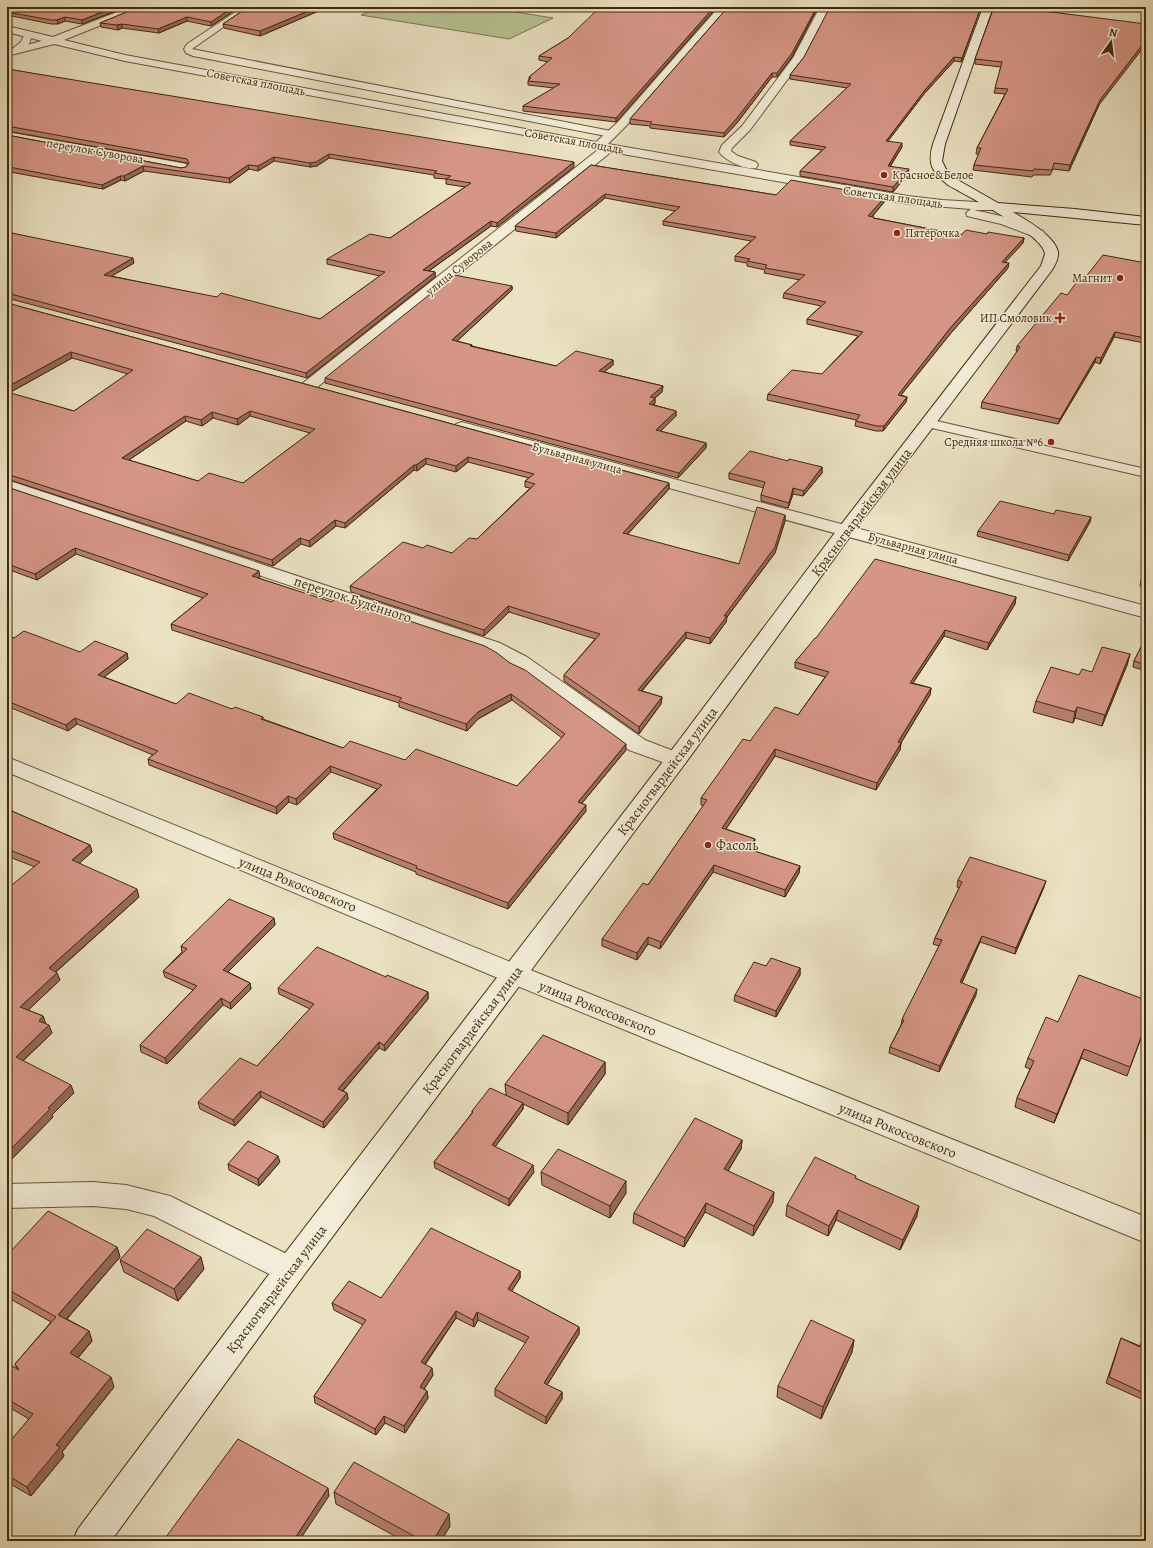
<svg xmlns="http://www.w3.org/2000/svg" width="1153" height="1548" font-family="Alegreya,serif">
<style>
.green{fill:#b7c394;stroke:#7c764e}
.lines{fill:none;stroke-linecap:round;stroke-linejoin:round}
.lane-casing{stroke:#6c5738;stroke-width:2}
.street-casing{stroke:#6c5738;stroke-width:2}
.secondary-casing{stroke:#412909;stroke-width:2}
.lane{fill:#f2ecd8;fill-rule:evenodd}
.street{fill:#f2ecd8;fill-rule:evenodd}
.secondary{fill:#f2ecd8;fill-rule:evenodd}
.wall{fill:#b88174;stroke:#412909;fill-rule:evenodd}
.shaded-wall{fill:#96695e;stroke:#412909}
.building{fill:#d69687;stroke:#412909;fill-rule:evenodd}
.poi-dot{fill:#8f2418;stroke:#f2ecd8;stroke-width:1.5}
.labels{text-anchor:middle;stroke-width:3;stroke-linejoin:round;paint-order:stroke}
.far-street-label{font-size:12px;fill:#412909;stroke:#f2ecd8}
.far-poi-label{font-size:12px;fill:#412909;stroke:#f2ecd8;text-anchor:end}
.street-label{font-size:14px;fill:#412909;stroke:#f2ecd8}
.poi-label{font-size:14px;fill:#412909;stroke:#f2ecd8;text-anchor:start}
</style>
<rect width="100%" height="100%" fill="#ebe2c3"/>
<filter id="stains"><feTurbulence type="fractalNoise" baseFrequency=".005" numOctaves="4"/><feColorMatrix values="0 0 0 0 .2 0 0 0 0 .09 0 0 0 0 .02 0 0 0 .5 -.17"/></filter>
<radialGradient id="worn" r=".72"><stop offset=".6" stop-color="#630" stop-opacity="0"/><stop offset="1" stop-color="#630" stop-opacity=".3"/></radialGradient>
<polygon class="green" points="380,7 484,7 553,18 509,39 361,15"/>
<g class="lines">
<g class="lane-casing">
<g id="lane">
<polygon points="243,7 252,7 192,49 611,131 616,134 611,137 193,56 186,53 184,49 187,44"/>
<path d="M 25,33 L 31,33 L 32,35 L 29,44 L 19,52 L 13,52 L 12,50 C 20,41 20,46 25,33 Z"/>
<polygon points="928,419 1146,469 1146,477 923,426 921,423 923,420"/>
</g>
</g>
<g class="street-casing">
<g id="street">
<polygon points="130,7 143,7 141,9 64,40 125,55 596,142 618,122 719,7 729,7 626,126 608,144 908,196 942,200 994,203 999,204 1000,207 999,210 974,210 1010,218 1043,231 1045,234 1043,237 1038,238 1001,224 967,216 966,213 971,209 908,204 611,152 315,389 309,391 303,389 301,386 303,383 599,149 125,61 54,44 7,56 7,50 42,41 7,32 7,26 53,37"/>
<path d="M 820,7 L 830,7 L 802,60 L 750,130 L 732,148 L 731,151 L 738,156 L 756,162 L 758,165 L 756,168 C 745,170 726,161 719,152 L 722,145 L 742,126 L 793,58 Z"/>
<polygon points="7,132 182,163 186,164 188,167 186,170 182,171 7,138"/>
<polygon points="462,422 1146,606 1146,618 456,430 454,427 456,424"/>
<polygon points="7,480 500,643 527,657 645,740 684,755 687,760 684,765 676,767 629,750 513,665 486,651 7,491"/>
<polygon points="7,757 523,967 1146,1217 1146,1243 505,981 7,772"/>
<polygon points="93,1182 126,1185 170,1196 301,1261 305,1270 301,1279 290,1283 279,1279 154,1216 126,1209 93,1206 7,1208 7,1184"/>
</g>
</g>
<g class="secondary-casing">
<path id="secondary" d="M 983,7 L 993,7 L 945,144 L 942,161 L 947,171 L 956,179 L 998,203 L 1075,209 L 1146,217 L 1146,225 L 1013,212 C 1026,220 1055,236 1058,252 C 1059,258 1055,265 1052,270 L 852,534 L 684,765 L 301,1279 L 111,1541 L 73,1541 L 78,1529 L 279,1261 L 668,755 L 840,526 L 1041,266 L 1045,254 C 1043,234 967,196 948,185 C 932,172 927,164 933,144 Z"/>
</g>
<use href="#lane" class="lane"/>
<use href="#street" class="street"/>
<use href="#secondary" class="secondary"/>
</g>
<g class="wall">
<polygon points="7,7 126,7 82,24 65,21 58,24 51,24 7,15"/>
<polygon points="139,7 240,7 211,26 187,21 159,33 122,28 118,30 101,27 100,23"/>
<polygon points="248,7 328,7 260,36 224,28 223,24"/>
<polygon points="610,7 717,7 616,122 523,111 523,106 554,88 528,85 528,81 529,79 529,77 548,62 539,60 539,56 568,38"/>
<polygon points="728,7 818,7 792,57 777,77 772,77 737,123 724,137 650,128 650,126 630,124 630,119"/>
<polygon points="981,7 961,62 954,61 924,94 888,141 902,147 890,167 908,174 893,192 800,176 800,171 822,150 790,145 790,141 847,88 790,79 790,75 804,57"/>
<polygon points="994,7 1099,105 1069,171 1053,169 1050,175 1033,175 1032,177 973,170 974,165 979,154 976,154 977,148 1005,94 994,93 1001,67 975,64 975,59"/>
<polygon points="7,69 574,167 497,227 491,226 429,271 435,272 435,277 307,378 7,298 7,232 134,263 111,276 320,319 380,276 327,264 327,259 390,238 465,187 446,184 446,179 434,178 434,175 329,158 317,166 310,167 274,161 258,171 249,169 230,183 144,171 125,181 121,180 103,189 10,172 7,173 7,135 181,168 186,167 188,164 187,163 7,131"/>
<polygon points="591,165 776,195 885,197 885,201 872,217 874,218 961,235 987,234 1024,238 1023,243 1005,262 1008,268 951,333 901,395 907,397 906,402 883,431 876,431 855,426 856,421 856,420 767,400 768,394 822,374 858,336 807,324 807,319 821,306 783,298 784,293 800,280 764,273 765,270 747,266 747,263 735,261 735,256 751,241 663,225 663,221 675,211 605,198 556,238 516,231 515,226"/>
<polygon points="1146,263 1146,341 1144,343 1114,337 1100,364 1095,362 1058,424 981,408 982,402 1017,352 1016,351 1017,346 1067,295 1084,279"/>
<polygon points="512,286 512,290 457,341 472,345 472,346 556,366 613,360 613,365 604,372 663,386 662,392 655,398 655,403 654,405 676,411 676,416 660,431 706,443 706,448 678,478 325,383 325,378"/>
<path d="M 7,303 L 669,483 L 669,489 L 627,535 L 739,564 L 785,515 L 785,521 L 775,553 L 727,617 L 726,622 L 710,644 L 686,638 L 642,691 L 662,697 L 661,704 L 639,734 L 564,681 L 564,675 L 595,639 L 509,612 L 484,636 L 351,592 L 350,586 L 423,548 L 452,553 L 477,539 L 530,488 L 525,487 L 525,481 L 529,478 L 468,462 L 456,472 L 426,464 L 417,471 L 414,470 L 345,528 L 336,526 L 310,547 L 301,544 L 273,566 L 7,479 ZM 72,358 L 128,374 L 74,411 L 9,393 ZM 250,416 L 310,433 L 243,483 L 198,481 L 129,460 L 186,421 L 202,426 L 213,418 L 238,425 Z"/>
<polygon points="788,461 822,467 822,473 803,496 793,494 788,508 761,501 761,495 764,488 729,479 729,473"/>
<polygon points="7,487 260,577 258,578 510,663 626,750 582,803 586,811 508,909 416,874 416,872 334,839 333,833 377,789 331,772 297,805 289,802 277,814 149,765 148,759 153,755 77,724 68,731 9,707 7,708 7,635 14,638 80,652 127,653 128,659 104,677 176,704 232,709 263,717 263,719 343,748 405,760 517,786 562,738 512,700 478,719 467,731 399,707 399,703 172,630 171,624 203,598 76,554 37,580 7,569"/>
<polygon points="1054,514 1091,517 1090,522 1068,561 977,536 978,531"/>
<polygon points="1146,571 1146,587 1140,586 1141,580"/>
<polygon points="1016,597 1015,604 987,650 944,636 913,683 931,688 930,695 901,743 900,750 876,790 775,756 726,829 755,839 754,845 751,850 800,866 799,873 785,897 713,872 660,949 648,944 637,960 602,946 602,939 648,885 703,806 701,805 701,798 750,741 798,715 825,677 795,668 795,662 816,638"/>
<polygon points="1146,637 1146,671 1133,667 1134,661"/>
<polygon points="1130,654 1127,665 1102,726 1075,718 1073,723 1033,712 1036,701 1079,675 1092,672"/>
<polygon points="7,809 90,845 92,852 79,863 139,897 56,972 60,980 28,1010 43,1016 45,1023 52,1033 23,1061 74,1093 52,1115 53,1117 7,1164 7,889 35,867 7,856"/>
<polygon points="958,880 1044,887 1015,954 980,942 962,983 976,995 939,1072 889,1053 890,1047 901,1025 902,1020 939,946 933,944 935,938 959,888 957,887"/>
<polygon points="274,918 275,925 228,972 250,983 251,989 231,1009 223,1005 167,1064 141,1052 140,1045 193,990 165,977 163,971 182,952 181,946"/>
<polygon points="766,966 800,968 800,975 776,1017 734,1001 735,995"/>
<polygon points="386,977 428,992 428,999 385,1051 379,1048 343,1091 347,1093 348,1099 324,1128 261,1097 235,1126 200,1109 198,1102 257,1066 310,1009 279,994 278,988"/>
<polygon points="1146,1000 1146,1025 1127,1076 1081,1058 1054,1123 1015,1107 1017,1098 1030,1069 1025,1067 1028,1058 1058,1022"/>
<polygon points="605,1062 605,1074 568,1125 523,1104 523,1109 495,1147 534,1172 509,1206 435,1168 434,1162 472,1113 472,1111 506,1095 505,1084"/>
<polygon points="742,1140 741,1149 728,1171 773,1202 753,1236 705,1212 684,1247 633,1223 634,1213"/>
<polygon points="280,1162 259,1186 229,1170 228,1164"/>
<polygon points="541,1172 626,1193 610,1218 542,1185"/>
<polygon points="856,1178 917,1216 900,1250 836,1220 828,1236 786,1216 787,1205"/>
<polygon points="117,1247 120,1257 67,1319 89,1331 92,1341 78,1358 114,1387 62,1452 64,1456 31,1496 7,1482 7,1445 29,1419 7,1406 7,1363 17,1369 15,1364 51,1322 7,1297 7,1248 10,1252"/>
<polygon points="120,1260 204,1269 178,1301 124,1272"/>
<polygon points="520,1271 520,1278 511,1291 579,1327 579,1334 547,1385 562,1392 562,1399 546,1424 495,1396 495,1389 526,1343 478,1320 474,1327 456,1318 425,1365 433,1375 424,1389 427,1391 428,1398 405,1433 385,1423 376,1435 315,1403 314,1396 363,1325 334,1310 332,1303 381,1298"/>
<polygon points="1146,1327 1146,1401 1106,1383 1121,1338 1140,1346"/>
<polygon points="854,1340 852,1352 821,1419 777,1397 778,1386"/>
<polygon points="334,1492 450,1526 441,1541 404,1541 336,1504"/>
</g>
<g class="shaded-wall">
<polygon points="115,7 126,7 82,24 82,20"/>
<polygon points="234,7 240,7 211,26 211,22"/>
<polygon points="318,7 328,7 260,36 260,31"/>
<polygon points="714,7 717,7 616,122 616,118"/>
<polygon points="817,7 818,7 792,57 777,77 777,73"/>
<polygon points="981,7 961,62 962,58"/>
<polygon points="65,17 65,21 58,24 57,20"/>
<polygon points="187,17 187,21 159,33 158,29"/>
<polygon points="122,24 122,28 118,30 117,25"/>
<polygon points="1146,40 1146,44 1099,105 1069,171 1070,165 1100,100"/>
<polygon points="954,57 954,61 924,94 885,145 886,141 925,90"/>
<polygon points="772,73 772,77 737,123 724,137 724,133"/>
<polygon points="902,143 902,147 887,171 888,166"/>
<polygon points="329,154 329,158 317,166 310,167 310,163"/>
<polygon points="274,157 274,161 258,171 258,166"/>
<polygon points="574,162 574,167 497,227 497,223"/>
<polygon points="248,165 249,169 230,183 229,178"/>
<polygon points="143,166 144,171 125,181 124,176"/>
<polygon points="9,167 10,172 7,173 7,168"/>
<polygon points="909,169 908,174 893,192 893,187"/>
<polygon points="120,176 121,180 103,189 102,185"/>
<polygon points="605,194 605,198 556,238 556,233"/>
<polygon points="885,197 885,201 868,221 868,216"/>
<polygon points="491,221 491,226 423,275 423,270"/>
<polygon points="1024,238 1023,243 1001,267 1002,262"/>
<polygon points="133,258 134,263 105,280 104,275"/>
<polygon points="1009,263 1008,268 951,333 897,400 898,395 951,327"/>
<polygon points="435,272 435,277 307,378 306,373"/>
<polygon points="512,286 512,290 453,345 452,340"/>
<polygon points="1115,332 1114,337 1100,364 1101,358"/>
<polygon points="71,352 72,358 7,394 7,387"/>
<polygon points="1096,357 1095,362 1058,424 1060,419"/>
<polygon points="613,360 613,365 599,376 599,371"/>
<polygon points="663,386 662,392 650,402 650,397"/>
<polygon points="907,397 906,402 883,431 884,426"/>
<polygon points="655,398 655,403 649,409 649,404"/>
<polygon points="250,411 250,416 238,425 237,419"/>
<polygon points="676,411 676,416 656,436 656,430"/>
<polygon points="212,412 213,418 202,426 201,420"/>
<polygon points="185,416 186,421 123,464 122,458"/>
<polygon points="706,443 706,448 678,478 679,473"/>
<polygon points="468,457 468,462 456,472 456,466"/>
<polygon points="426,458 426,464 417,471 416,465"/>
<polygon points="414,465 414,470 345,528 345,523"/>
<polygon points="822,467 822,473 803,496 804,491"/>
<polygon points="669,483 669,489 623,539 623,533"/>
<polygon points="793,488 793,494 788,508 789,503"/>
<polygon points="785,515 785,521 775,553 727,617 726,622 710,644 710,638"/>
<polygon points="1091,517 1090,522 1068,561 1069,555"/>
<polygon points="335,520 336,526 310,547 309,541"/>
<polygon points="300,538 301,544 273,566 272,560"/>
<polygon points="75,548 76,554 37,580 35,574"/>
<polygon points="259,571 260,577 253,582 252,576"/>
<polygon points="1016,597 1015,604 987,650 989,643"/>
<polygon points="508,606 509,612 484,636 484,630"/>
<polygon points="945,630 944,636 909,689 910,683"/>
<polygon points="686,632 686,638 637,696 638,690"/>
<polygon points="127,653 128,659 99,681 98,675"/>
<polygon points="1130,654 1127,665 1102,726 1105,715"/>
<polygon points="931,688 930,695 897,749 898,742"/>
<polygon points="511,694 512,700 478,719 467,731 466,724 478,712"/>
<polygon points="662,697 661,704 639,734 639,727"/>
<polygon points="7,701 9,707 7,708"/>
<polygon points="1077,707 1075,718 1073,723 1075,712"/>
<polygon points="75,718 77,724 68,731 66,725"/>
<polygon points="901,743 900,750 876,790 877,783"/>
<polygon points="626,744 626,750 578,808 578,802"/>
<polygon points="775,749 775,756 722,835 722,828"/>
<polygon points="330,766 331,772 297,805 296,799"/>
<polygon points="288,796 289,802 277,814 276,807"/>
<polygon points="586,805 586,811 508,909 508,903"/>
<polygon points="755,839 754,845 748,856 748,849"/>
<polygon points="90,845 92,852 74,868 72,860"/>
<polygon points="714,865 713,872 660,949 661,942"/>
<polygon points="800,866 799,873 785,897 785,890"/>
<polygon points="1046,881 1044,887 1015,954 1016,948"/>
<polygon points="137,889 139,897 51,976 49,968"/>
<polygon points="274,918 275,925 224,976 223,970"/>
<polygon points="982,936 980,942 959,989 960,982"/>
<polygon points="648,937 648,944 637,960 637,953"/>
<polygon points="800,968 800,975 776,1017 776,1011"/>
<polygon points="57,973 60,980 23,1015 20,1007"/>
<polygon points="250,983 251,989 231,1009 230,1003"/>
<polygon points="977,989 976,995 939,1072 940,1066"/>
<polygon points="428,992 428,999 385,1051 384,1045"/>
<polygon points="221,998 223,1005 167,1064 165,1058"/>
<polygon points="43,1016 46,1024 39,1021"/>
<polygon points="49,1025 52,1033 18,1065 16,1057"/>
<polygon points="379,1042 379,1048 339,1095 338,1089"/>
<polygon points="1084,1049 1081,1058 1054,1123 1057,1114"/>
<polygon points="605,1062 605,1074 568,1125 568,1113"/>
<polygon points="71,1085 74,1093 52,1115 53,1117 7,1164 7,1153 48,1108"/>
<polygon points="260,1091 261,1097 235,1126 233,1120"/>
<polygon points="347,1093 348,1099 324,1128 323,1122"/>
<polygon points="523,1103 523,1109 492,1151 492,1145"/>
<polygon points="742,1140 741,1149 723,1179 724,1169"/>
<polygon points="278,1156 280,1162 259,1186 258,1179"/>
<polygon points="533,1165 534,1172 509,1206 509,1199"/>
<polygon points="626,1181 626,1193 610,1218 610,1206"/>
<polygon points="774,1192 773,1202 753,1236 754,1226"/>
<polygon points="706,1203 705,1212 684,1247 685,1238"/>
<polygon points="919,1206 917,1216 900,1250 903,1240"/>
<polygon points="838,1210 836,1220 828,1236 829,1226"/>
<polygon points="117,1247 120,1257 62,1324 58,1315"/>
<polygon points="201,1257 204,1269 178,1301 174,1289"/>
<polygon points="520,1271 520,1278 508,1297 508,1289"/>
<polygon points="456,1311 456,1318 421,1369 421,1362"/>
<polygon points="477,1312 478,1320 474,1327 473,1320"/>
<polygon points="579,1327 579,1334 544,1390 544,1383"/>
<polygon points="89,1331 92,1341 73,1363 70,1353"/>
<polygon points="854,1340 852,1352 821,1419 823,1407"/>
<polygon points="432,1368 433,1375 421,1394 420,1387"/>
<polygon points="111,1377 114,1387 62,1452 64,1456 31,1496 27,1487 56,1445"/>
<polygon points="427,1391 428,1398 405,1433 404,1426"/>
<polygon points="562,1392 562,1399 546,1424 546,1417"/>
<polygon points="384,1416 385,1423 376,1435 375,1429"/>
<polygon points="328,1488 329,1496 299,1541 293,1541"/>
<polygon points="449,1514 450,1526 441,1541 433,1541"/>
</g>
<g class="building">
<polygon points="7,7 115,7 82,20 65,17 57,20 51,20 7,12"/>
<polygon points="139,7 234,7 211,22 187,17 158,29 122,24 117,25 100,23"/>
<polygon points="248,7 318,7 260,31 223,24"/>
<polygon points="600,7 609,8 610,7 714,7 616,118 523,106 560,84 528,81 531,78 529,77 552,58 539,56 568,38"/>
<polygon points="728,7 817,7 792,53 777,73 772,73 737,118 724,133 650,124 652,122 630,119"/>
<polygon points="830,7 981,7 962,58 954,57 925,90 886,141 902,143 888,166 909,169 893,187 800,171 826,147 790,141 851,84 790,75 804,57"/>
<polygon points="994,7 1012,7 1146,24 1146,33 1143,36 1146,37 1146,40 1100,100 1070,165 1054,163 1052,170 1034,169 1033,171 974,165 981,148 977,148 1008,89 995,88 1002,62 975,59"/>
<polygon points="7,69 574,162 497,223 491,221 423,270 435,272 306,373 7,293 7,232 133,258 104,275 217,297 221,293 320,319 385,272 327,259 370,234 390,238 471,183 446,179 451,176 434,173 437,171 329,154 316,162 310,163 274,157 258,166 248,165 229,178 143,166 124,176 120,176 102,185 9,167 7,168 7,135 181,168 186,167 189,163 187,159 7,126"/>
<polygon points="591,165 776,195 791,180 885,197 868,216 874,217 873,218 961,235 966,230 987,234 988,232 1024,238 1002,262 1009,263 951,327 898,395 907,397 884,426 877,426 856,421 860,415 768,394 792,370 822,374 863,332 807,319 826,302 784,293 805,275 765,268 767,265 747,261 750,259 735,256 756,237 663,221 680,207 605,194 556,233 515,226"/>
<polygon points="1103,255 1146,263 1146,337 1145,338 1115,332 1101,358 1096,357 1060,419 982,402 1020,347 1017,346 1061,293 1067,295 1080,278 1084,279"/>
<polygon points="454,275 512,286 452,340 472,345 470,346 556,366 576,351 613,360 599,371 663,386 650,397 655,398 649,404 676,411 656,430 706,443 679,473 325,378"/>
<path d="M 7,303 L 669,483 L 623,533 L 739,564 L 757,507 L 785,515 L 775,547 L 724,616 L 727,616 L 710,638 L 686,632 L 638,690 L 662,697 L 639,727 L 564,675 L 600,634 L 508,606 L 484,630 L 350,586 L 403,542 L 423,548 L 427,545 L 452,553 L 469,538 L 477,539 L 535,484 L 525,481 L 534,474 L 468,457 L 456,466 L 426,458 L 416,465 L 414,465 L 345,523 L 335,520 L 309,541 L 300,538 L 272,560 L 7,474 L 7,392 L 74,411 L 133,370 L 71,352 L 7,387 ZM 250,411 L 315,429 L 243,483 L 209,473 L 198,481 L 122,458 L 185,416 L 201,420 L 212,412 L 237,419 Z"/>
<polygon points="750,451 788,461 789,459 822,467 804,491 793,488 789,503 761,495 765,482 729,473"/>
<polygon points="7,487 259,571 252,576 332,602 337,597 485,646 497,653 510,663 525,670 626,744 578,802 586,805 508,903 416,868 417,866 333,833 382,785 330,766 296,799 288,796 276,807 148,759 158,751 75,718 66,725 7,701 7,635 14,638 24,631 80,652 95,641 127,653 98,675 176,704 189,693 232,709 235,707 263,717 261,719 343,748 350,741 405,760 416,749 517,786 565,734 511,694 478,712 466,724 399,701 402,698 171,624 208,594 75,548 35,574 7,564"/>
<polygon points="1000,501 1054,514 1056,510 1091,517 1069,555 978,531"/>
<polygon points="875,559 1016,597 989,643 945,630 910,683 931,688 898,742 901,743 877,783 775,749 722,828 755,839 748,849 800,866 785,890 714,865 661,942 648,937 637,953 602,939 643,883 648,885 707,800 701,798 743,739 750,741 775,707 798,715 829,672 795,662 815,638 816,638"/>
<polygon points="1146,571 1146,581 1141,580"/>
<polygon points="1146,637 1146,665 1134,661"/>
<polygon points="1102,647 1130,654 1105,715 1077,707 1075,712 1036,701 1051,667 1079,675 1082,669 1092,672"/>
<polygon points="7,809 90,845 72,860 137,889 49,968 57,973 20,1007 43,1016 39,1021 49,1025 16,1057 71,1085 48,1108 50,1109 7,1153 7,889 40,862 7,849"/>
<polygon points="970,857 1046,881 1016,948 982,936 960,982 977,989 940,1066 890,1047 904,1020 902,1020 904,1015 942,940 935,938 962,882 958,880"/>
<polygon points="229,899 274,918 223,970 250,983 230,1003 221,998 165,1058 140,1045 197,986 163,971 187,949 181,946"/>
<polygon points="317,947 386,977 387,975 428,992 384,1045 379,1042 338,1089 347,1093 323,1122 260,1091 233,1120 198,1102 240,1058 257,1066 314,1004 278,988"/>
<polygon points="771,958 800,968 776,1011 735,995 754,962 766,966"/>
<polygon points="1079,975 1146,1000 1146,1024 1130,1067 1084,1049 1057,1114 1017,1098 1034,1061 1028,1058 1046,1017 1058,1022"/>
<polygon points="543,1035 605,1062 568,1113 505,1084"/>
<polygon points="490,1088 523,1103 492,1145 533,1165 509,1199 434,1162 473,1112 472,1111"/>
<polygon points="695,1118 742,1140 724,1169 774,1192 754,1226 706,1203 685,1238 634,1213"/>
<polygon points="248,1141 278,1156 258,1179 228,1164"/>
<polygon points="558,1149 626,1181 610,1206 541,1172"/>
<polygon points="815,1157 856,1176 855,1178 919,1206 903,1240 838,1210 829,1226 787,1205"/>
<polygon points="48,1211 117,1247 58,1315 89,1331 70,1353 111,1377 56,1445 60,1447 27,1487 7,1475 7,1445 33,1414 7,1399 7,1363 19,1370 15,1364 56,1317 7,1289 7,1248 10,1252"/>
<polygon points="431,1228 520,1271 508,1289 579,1327 544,1383 562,1392 546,1417 495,1389 529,1337 477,1312 473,1320 456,1311 421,1362 432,1368 420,1387 427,1391 404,1426 384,1416 375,1429 314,1396 366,1320 332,1303 349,1281 381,1298"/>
<polygon points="147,1229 201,1257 174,1289 120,1260"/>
<polygon points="811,1320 854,1340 823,1407 778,1386"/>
<polygon points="1146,1329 1146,1394 1109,1377 1121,1338 1140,1347"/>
<polygon points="238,1439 328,1488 293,1541 163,1541"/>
<polygon points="354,1462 449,1514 433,1541 423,1541 334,1492"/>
</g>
<g class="poi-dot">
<circle cx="884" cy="175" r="4"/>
<circle cx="897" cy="233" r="4"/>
<circle cx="1120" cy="278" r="4"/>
<path d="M1058 312h4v4h4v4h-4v4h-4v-4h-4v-4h4z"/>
<circle cx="1051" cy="442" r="4"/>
<circle cx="708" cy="845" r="4"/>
</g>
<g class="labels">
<g class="far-street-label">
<text transform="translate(256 82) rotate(11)" y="4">Советская площадь</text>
<text transform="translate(574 141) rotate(10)" y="4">Советская площадь</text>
<text transform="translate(95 151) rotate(10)" y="4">переулок Суворова</text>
<text transform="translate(893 197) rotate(8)" y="4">Советская площадь</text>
<text transform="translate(459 267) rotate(-39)" y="4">улица Суворова</text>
<text transform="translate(577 458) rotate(15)" y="4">Бульварная улица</text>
<text transform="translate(913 548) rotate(15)" y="4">Бульварная улица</text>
</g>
<g class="far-poi-label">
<text x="892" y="179" text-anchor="start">Красное&amp;Белое</text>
<text x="905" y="237" text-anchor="start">Пятёрочка</text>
<text x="1112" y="282">Магнит</text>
<text x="1052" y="322">ИП Смоловик</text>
<text x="1043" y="446">Средняя школа №6</text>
</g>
<g class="street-label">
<text transform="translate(861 512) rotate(-53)" y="5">Красногвардейская улица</text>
<text transform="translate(353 599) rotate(18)" y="5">переулок Будённого</text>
<text transform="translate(667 771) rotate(-53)" y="5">Красногвардейская улица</text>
<text transform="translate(298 884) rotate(22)" y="5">улица Рокоссовского</text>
<text transform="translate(598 1008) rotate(22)" y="5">улица Рокоссовского</text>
<text transform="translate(472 1030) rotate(-53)" y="5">Красногвардейская улица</text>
<text transform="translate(898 1130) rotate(22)" y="5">улица Рокоссовского</text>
<text transform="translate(276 1289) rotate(-53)" y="5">Красногвардейская улица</text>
</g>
<g class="poi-label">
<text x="716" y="850">Фасоль</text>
</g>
</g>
<rect width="1153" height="1548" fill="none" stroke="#ebe2c3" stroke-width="24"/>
<rect x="8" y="8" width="1137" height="1532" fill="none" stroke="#412909" stroke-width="2"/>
<rect x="12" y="12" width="1129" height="1524" fill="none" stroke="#412909"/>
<g transform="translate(1111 42) rotate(14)" stroke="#f2ecd8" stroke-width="3" paint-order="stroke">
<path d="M0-3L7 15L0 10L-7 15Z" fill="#412909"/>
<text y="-6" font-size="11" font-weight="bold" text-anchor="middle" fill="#412909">N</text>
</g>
<rect width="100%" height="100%" filter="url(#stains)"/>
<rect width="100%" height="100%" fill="url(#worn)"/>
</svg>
